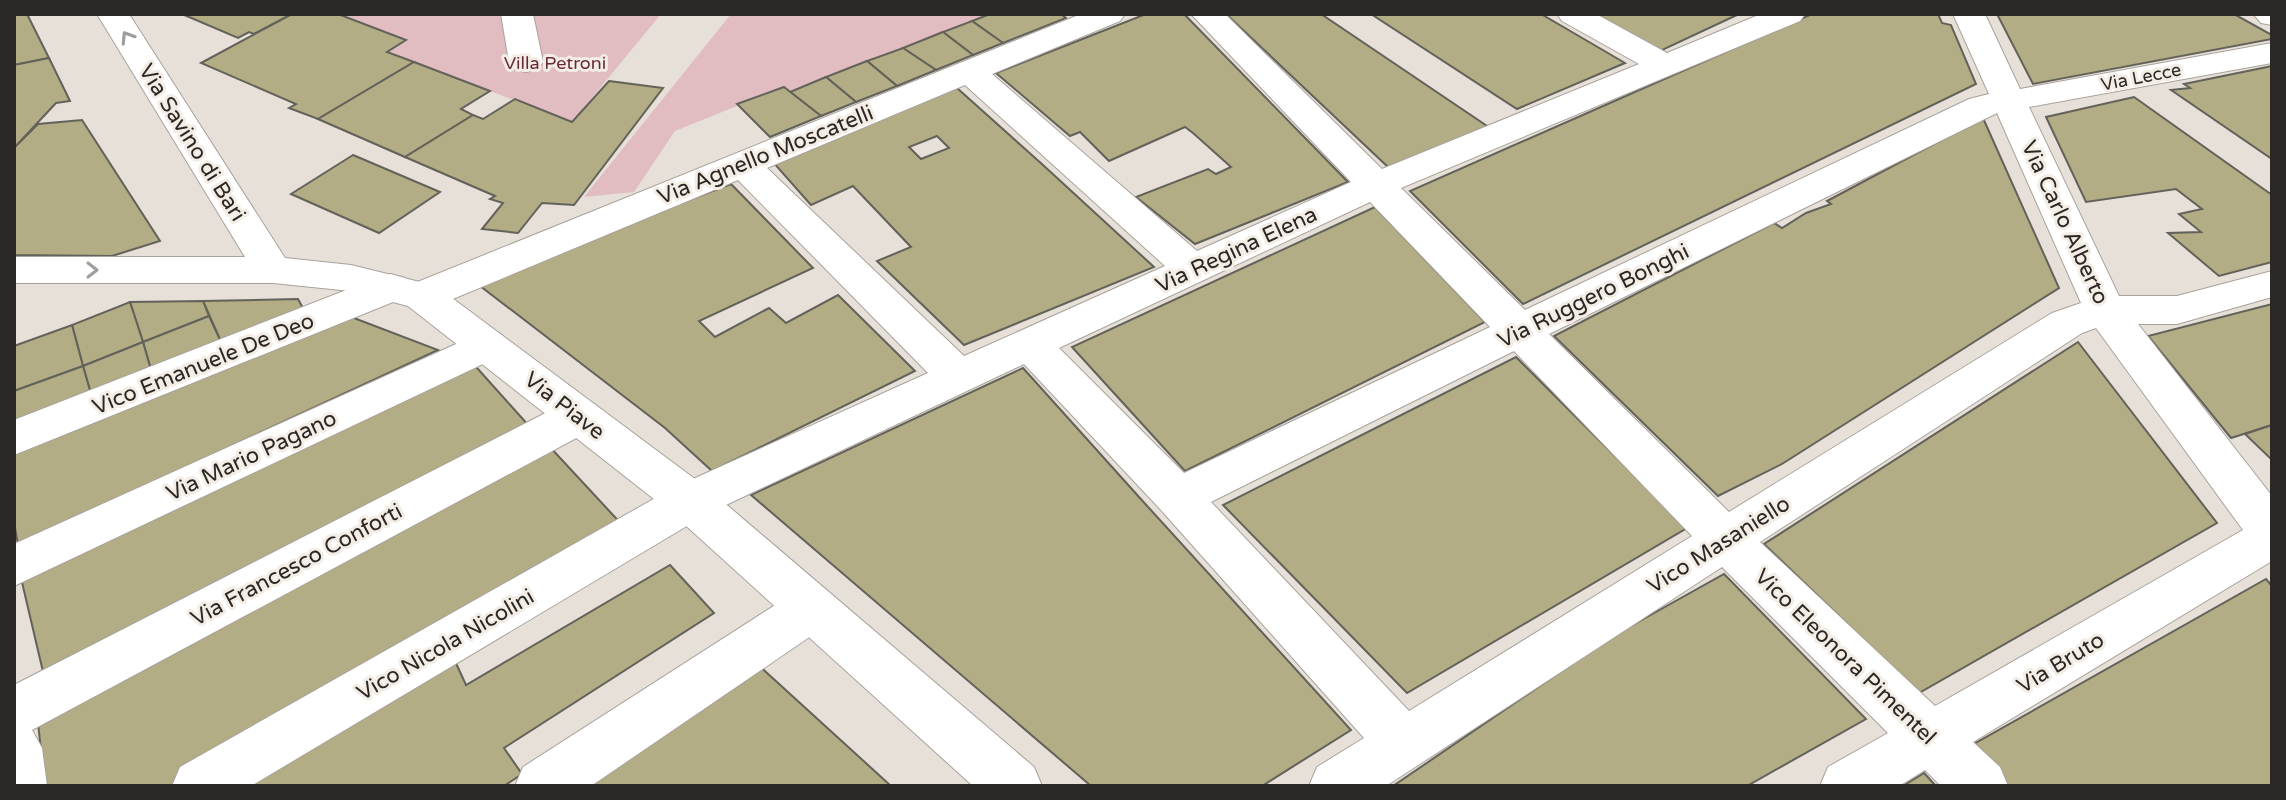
<svg xmlns="http://www.w3.org/2000/svg" width="2286" height="800" font-family="'Varela Round',sans-serif">
<style>
.green{fill:#e1bcc1}
.building{fill:#b2ad84;stroke:#62625a;stroke-width:2;fill-rule:evenodd}
.lines{fill:none;stroke-linecap:round;stroke-linejoin:round}
.pedestrian-casing{stroke:#a9a29b;stroke-width:2}
.minor-casing{stroke:#a9a29b;stroke-width:2}
.tertiary-casing{stroke:#a9a29b;stroke-width:2}
.pedestrian{fill:#fff;fill-rule:evenodd}
.minor{fill:#fff;fill-rule:evenodd}
.tertiary{fill:#fff;fill-rule:evenodd}
.oneway{stroke:#9f9e9c}
.labels{text-anchor:middle;stroke-width:6;stroke-linejoin:round;paint-order:stroke}
.far-park-label{font-size:18px;fill:#672b38;stroke:#f3ede5}
.far-street-label{font-size:18px;fill:#2a2724;stroke:#f3ede5}
.street-label{font-size:22px;fill:#2a2724;stroke:#f3ede5}
</style>
<rect width="100%" height="100%" fill="#e6e0d8"/>
<g class="green">
<polygon points="338,14 661,14 572,122 387,52 406,40"/>
<polygon points="731,14 990,14 790,92 784,87 675,131 634,192 584,197"/>
</g>
<g class="building">
<polygon points="14,14 27,14 49,58 14,65"/>
<polygon points="182,14 292,14 254,34 249,32 238,38"/>
<polygon points="292,14 338,14 406,40 387,52 414,62 318,119 289,108 296,104 201,63"/>
<polygon points="990,14 1061,14 1066,18 1003,43 972,21"/>
<polygon points="1146,14 1184,14 1348,182 1195,244 1136,197 1208,169 1216,174 1231,167 1193,133 1185,127 1109,161 1080,132 1070,136 996,73"/>
<polygon points="1226,14 1321,14 1490,128 1388,167"/>
<polygon points="1371,14 1541,14 1625,63 1517,109"/>
<polygon points="1591,14 1739,14 1658,52"/>
<polygon points="1812,14 1938,14 1942,23 1951,25 1976,84 1523,304 1410,191"/>
<polygon points="1997,14 2234,14 2272,35 2272,39 2033,84"/>
<polygon points="972,21 1003,43 973,55 943,32"/>
<polygon points="943,32 973,55 936,70 903,48"/>
<polygon points="903,48 936,70 897,86 867,61"/>
<polygon points="49,58 70,101 56,103 14,148 14,65"/>
<polygon points="867,61 897,86 856,102 826,77"/>
<polygon points="414,62 490,91 461,109 473,115 405,157 318,119"/>
<polygon points="2272,66 2272,159 2171,90 2190,88 2184,84"/>
<polygon points="826,77 856,102 821,116 790,92"/>
<polygon points="609,81 663,88 574,205 542,203 518,233 482,229 503,203 490,199 495,196 405,157 473,115 483,119 515,99 572,122"/>
<polygon points="784,87 821,116 770,137 737,104"/>
<path d="M 957,88 L 1043,165 L 1154,267 L 964,345 L 877,261 L 911,247 L 853,186 L 811,205 L 772,161 ZM 937,136 L 949,148 L 921,159 L 909,147 Z"/>
<polygon points="2134,97 2272,195 2272,262 2219,276 2168,233 2201,232 2179,214 2202,209 2176,189 2086,202 2046,117"/>
<polygon points="1983,118 2059,288 1782,464 1718,496 1554,336 1774,223 1782,228 1806,213 1831,204 1827,201"/>
<polygon points="82,120 160,241 112,256 14,255 14,148 38,124"/>
<polygon points="353,155 440,192 379,233 291,194"/>
<polygon points="731,184 813,268 699,321 715,337 769,308 786,323 838,295 915,371 712,471 665,428 475,282"/>
<polygon points="1375,207 1485,322 1185,471 1072,347"/>
<polygon points="298,299 304,310 222,344 203,301"/>
<polygon points="203,301 209,316 143,342 130,302"/>
<polygon points="130,302 143,342 83,366 72,325"/>
<polygon points="2272,304 2272,425 2231,438 2148,336"/>
<polygon points="346,315 438,350 18,545 14,522 14,452"/>
<polygon points="209,316 222,344 151,370 143,342"/>
<polygon points="72,325 83,366 14,391 14,346"/>
<polygon points="143,342 151,370 91,394 83,366"/>
<polygon points="2078,342 2217,523 1919,693 1764,544"/>
<polygon points="1516,357 1687,528 1407,693 1223,505"/>
<polygon points="469,359 530,427 44,676 21,578"/>
<polygon points="83,366 91,394 14,425 14,391"/>
<polygon points="1023,368 1139,497 1351,730 1262,786 1091,786 751,495"/>
<polygon points="2272,425 2272,460 2245,434"/>
<polygon points="549,446 626,529 171,786 45,786 37,714"/>
<polygon points="670,565 714,613 504,748 522,774 504,786 239,786 455,661 466,685"/>
<polygon points="1724,574 1866,719 1747,786 1393,786 1613,636"/>
<polygon points="2266,579 2272,586 2272,786 2005,786 1965,749"/>
<polygon points="754,661 891,786 568,786"/>
<polygon points="1924,773 1936,786 1903,786"/>
</g>
<g class="lines">
<g class="pedestrian-casing">
<polygon id="pedestrian" points="501,14 533,14 543,62 538,69 526,72 514,69 509,62"/>
</g>
<g class="minor-casing">
<g id="minor">
<path d="M 1081,14 L 1125,14 L 1120,21 L 992,74 L 1197,251 L 1351,182 L 1191,14 L 1225,14 L 1382,169 L 1639,64 L 1562,21 L 1557,14 L 1596,14 L 1667,53 L 1761,14 L 1805,14 L 1800,21 L 1401,188 L 1525,310 L 1969,99 L 1989,94 L 1953,14 L 1985,14 L 2020,89 L 2272,43 L 2272,63 L 2029,107 L 2119,296 L 2177,296 L 2272,271 L 2272,297 L 2177,324 L 2138,324 L 2272,496 L 2272,561 L 1973,742 L 2000,767 L 2008,786 L 1941,786 L 1925,770 L 1899,786 L 1820,786 L 1828,767 L 1888,733 L 1722,567 L 1386,786 L 1309,786 L 1317,767 L 1364,738 L 1161,510 L 1024,364 L 707,514 L 251,786 L 172,786 L 180,767 L 673,488 L 928,373 L 738,180 L 436,306 L 422,310 L 408,306 L 403,298 L 14,455 L 14,420 L 377,278 L 391,274 L 405,278 L 410,285 ZM 965,85 L 1165,266 L 964,356 L 767,168 ZM 1997,113 L 2081,303 L 2052,313 L 1729,512 L 1549,334 ZM 1370,202 L 1490,327 L 1184,473 L 1059,348 ZM 2096,328 L 2243,530 L 1935,706 L 1760,542 L 2082,333 ZM 1514,351 L 1692,536 L 1409,711 L 1211,502 Z"/>
<polygon points="2253,14 2272,14 2272,25 2261,23"/>
<polygon points="487,330 502,335 508,345 502,355 14,586 14,544"/>
<polygon points="579,400 595,404 601,416 595,428 32,730 42,748 47,786 14,786 14,685 563,404"/>
<polygon points="812,587 830,593 837,608 830,623 591,786 515,786 523,767 794,593"/>
</g>
</g>
<g class="tertiary-casing">
<polygon id="tertiary" points="97,14 129,14 285,258 351,265 436,286 707,488 1034,767 1042,786 973,786 673,514 408,306 351,291 273,283 14,283 14,257 245,257"/>
</g>
<use href="#pedestrian" class="pedestrian"/>
<use href="#minor" class="minor"/>
<use href="#tertiary" class="tertiary"/>
</g>
<defs><path id="oneway-chevron" d="M-2-3.5L2.5 0L-2 3.5" fill="none" stroke-width="1.6" stroke-linecap="round" stroke-linejoin="round" transform="scale(2)"/></defs>
<g class="oneway">
<use href="#oneway-chevron" transform="translate(127 37) rotate(-122)"/>
<use href="#oneway-chevron" transform="translate(92 270)"/>
</g>
<g class="labels">
<g class="far-park-label">
<text x="555" y="69">Villa Petroni</text>
</g>
<g class="far-street-label">
<text transform="translate(2141 77) rotate(-11)" y="6">Via Lecce</text>
</g>
<g class="street-label">
<text transform="translate(193 142) rotate(58)" y="8">Via Savino di Bari</text>
<text transform="translate(765 154) rotate(-22)" y="8">Via Agnello Moscatelli</text>
<text transform="translate(2066 222) rotate(65)" y="8">Via Carlo Alberto</text>
<text transform="translate(1236 249) rotate(-25)" y="8">Via Regina Elena</text>
<text transform="translate(1593 295) rotate(-26)" y="8">Via Ruggero Bonghi</text>
<text transform="translate(203 363) rotate(-22)" y="8">Vico Emanuele De Deo</text>
<text transform="translate(565 405) rotate(38)" y="8">Via Piave</text>
<text transform="translate(251 455) rotate(-25)" y="8">Via Mario Pagano</text>
<text transform="translate(1718 544) rotate(-32)" y="8">Vico Masaniello</text>
<text transform="translate(296 564) rotate(-28)" y="8">Via Francesco Conforti</text>
<text transform="translate(445 644) rotate(-30)" y="8">Vico Nicola Nicolini</text>
<text transform="translate(1846 656) rotate(44)" y="8">Vico Eleonora Pimentel</text>
<text transform="translate(2060 662) rotate(-31)" y="8">Via Bruto</text>
</g>
</g>
<rect width="2286" height="800" fill="none" stroke="#2a2724" stroke-width="32"/>
</svg>
